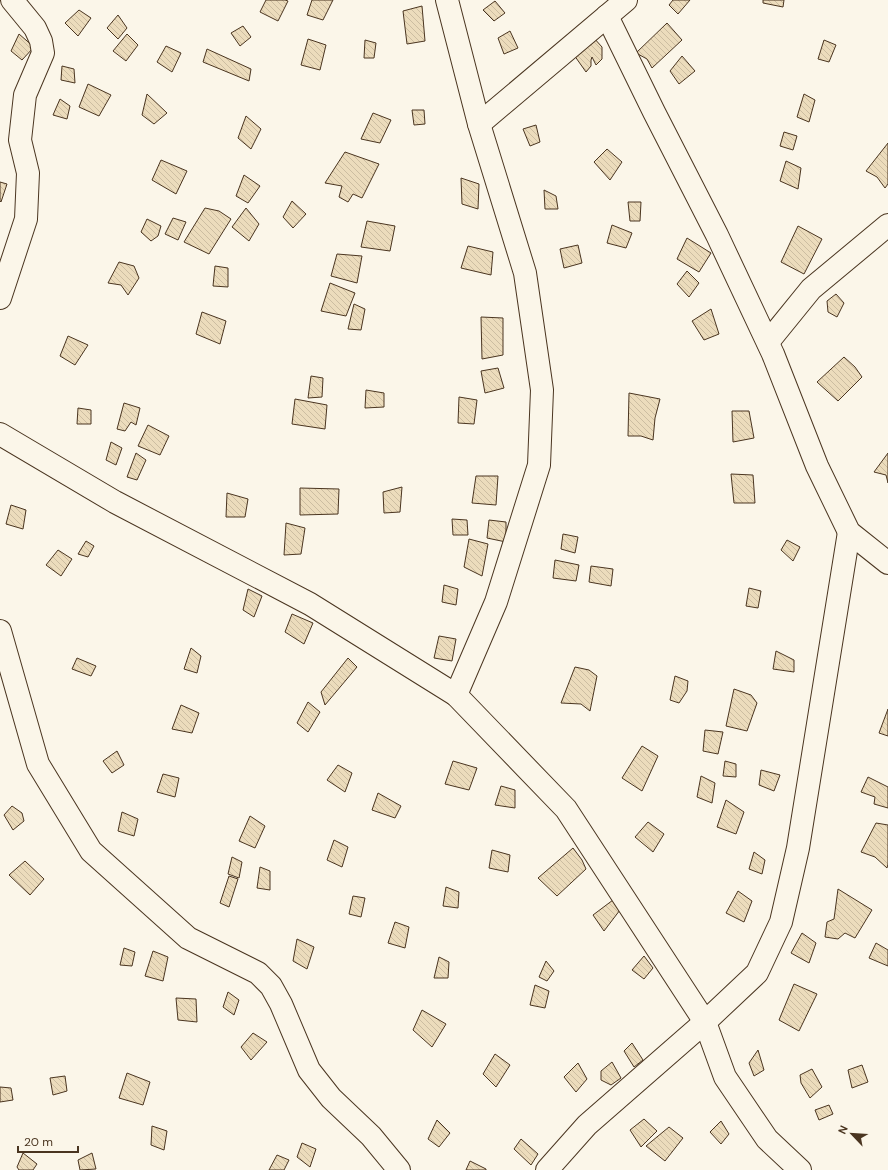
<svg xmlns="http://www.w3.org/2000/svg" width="888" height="1170" font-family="'DM Sans',sans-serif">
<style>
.building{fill:url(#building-back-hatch);stroke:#4a3520}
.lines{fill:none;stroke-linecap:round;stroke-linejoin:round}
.minor-casing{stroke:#4a3520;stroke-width:24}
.minor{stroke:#fbf6e9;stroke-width:22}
</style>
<defs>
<pattern id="building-back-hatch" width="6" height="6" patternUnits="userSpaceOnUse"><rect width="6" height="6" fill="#ecdcbc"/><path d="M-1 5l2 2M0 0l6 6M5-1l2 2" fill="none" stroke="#ccbda1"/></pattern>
</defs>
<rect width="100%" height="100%" fill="#fbf6e9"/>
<g class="building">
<polygon points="266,0 285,0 288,1 278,21 260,12"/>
<polygon points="312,0 333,0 323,20 307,15"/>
<polygon points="673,0 690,0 678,14 669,5"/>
<polygon points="763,0 784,0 783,7 763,3"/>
<polygon points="495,1 505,13 494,21 483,10"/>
<polygon points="422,6 425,41 407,44 403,11"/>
<polygon points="79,10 91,18 78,36 65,23"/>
<polygon points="118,15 127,28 118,39 107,28"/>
<polygon points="667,23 682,40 652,68 647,59 636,53"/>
<polygon points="243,26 251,37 240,46 231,33"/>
<polygon points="510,31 518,48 504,54 498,38"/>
<polygon points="19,34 34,47 22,60 11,51"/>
<polygon points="127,34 138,45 126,61 113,51"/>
<polygon points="593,37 602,47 602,59 596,65 592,57 591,60 591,66 586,72 574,55"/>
<polygon points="308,39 326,45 320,70 301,65"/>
<polygon points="365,40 376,43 374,58 364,58"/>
<polygon points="824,40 836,45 829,62 818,59"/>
<polygon points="166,46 181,53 172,72 157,62"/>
<polygon points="207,49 251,69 249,81 203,62"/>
<polygon points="682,56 695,71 679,84 670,71"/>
<polygon points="62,66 74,69 75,83 61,80"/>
<polygon points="88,84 111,95 99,116 79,107"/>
<polygon points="147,94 167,113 154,124 142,115"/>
<polygon points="804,94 815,100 809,122 797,117"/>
<polygon points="60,99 70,106 67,119 53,115"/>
<polygon points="412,110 424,110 425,124 414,125"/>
<polygon points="373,113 391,120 380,143 361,139"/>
<polygon points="246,116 261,129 251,149 238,138"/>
<polygon points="536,125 540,142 530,146 523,129"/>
<polygon points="784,132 797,136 793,150 780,146"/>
<polygon points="888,143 888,184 885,188 877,177 866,171"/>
<polygon points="607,149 622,162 610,180 594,162"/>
<polygon points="345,152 379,164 362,198 353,194 348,202 339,197 342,186 325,183"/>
<polygon points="161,160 187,171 176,194 152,180"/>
<polygon points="786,161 801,168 798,189 780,181"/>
<polygon points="244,175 260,186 248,203 236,196"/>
<polygon points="461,178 479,184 478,209 462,204"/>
<polygon points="0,182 7,184 1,202 0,201"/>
<polygon points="544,190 556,196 558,209 545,209"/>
<polygon points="292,201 306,214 293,228 283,217"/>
<polygon points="628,202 641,202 640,221 630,221"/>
<polygon points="205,208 219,211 231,219 209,254 184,242"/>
<polygon points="246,208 259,224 249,241 232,227"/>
<polygon points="173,218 186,222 178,240 165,234"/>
<polygon points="147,219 161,226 158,236 151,241 141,232"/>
<polygon points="367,221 395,226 390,251 361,247"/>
<polygon points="612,225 632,233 626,248 607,243"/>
<polygon points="798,226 822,239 804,274 781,262"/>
<polygon points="687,238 711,253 699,272 677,259"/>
<polygon points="578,245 582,263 564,268 560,249"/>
<polygon points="468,246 493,252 491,275 461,268"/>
<polygon points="337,254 362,256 357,283 331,276"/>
<polygon points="119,262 134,266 139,278 128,295 121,285 108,283"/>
<polygon points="215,266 228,268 228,287 213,286"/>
<polygon points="687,271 699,283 689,297 677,284"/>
<polygon points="330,283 355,293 346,316 321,311"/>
<polygon points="836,294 844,303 837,317 828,312 827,301"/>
<polygon points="354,304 365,309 361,330 348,329"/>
<polygon points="711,309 719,334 704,340 692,321"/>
<polygon points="202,312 226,321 220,344 196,334"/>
<polygon points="481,317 503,318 503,355 482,359"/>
<polygon points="68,336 88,345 75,365 60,356"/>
<polygon points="844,357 855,367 862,377 838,401 817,382"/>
<polygon points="498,368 504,388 485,393 481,371"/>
<polygon points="311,376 323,378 322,397 308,398"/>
<polygon points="366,390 384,393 384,407 365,408"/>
<polygon points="629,393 660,399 655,418 653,440 641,436 628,436"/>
<polygon points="459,397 477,400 474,424 458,423"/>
<polygon points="295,399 327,405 325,429 292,424"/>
<polygon points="124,403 140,408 136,425 131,422 125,431 117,429"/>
<polygon points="78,408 91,410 91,424 77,424"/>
<polygon points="732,411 749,411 754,438 733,442"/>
<polygon points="148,425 169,436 160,455 138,446"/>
<polygon points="111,442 122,448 116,465 106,460"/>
<polygon points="136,453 146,460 137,480 127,477"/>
<polygon points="888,453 888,483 886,475 874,472"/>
<polygon points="731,474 753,475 755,503 734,503"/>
<polygon points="476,476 498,476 496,505 472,503"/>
<polygon points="402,487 400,512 384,513 383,492"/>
<polygon points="300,488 339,489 338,514 300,515"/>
<polygon points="227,493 248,499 245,517 226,517"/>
<polygon points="11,505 26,510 23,529 6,524"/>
<polygon points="452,519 467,520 468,535 453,535"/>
<polygon points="489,520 506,522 506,542 487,538"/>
<polygon points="286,523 305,528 301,554 284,555"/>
<polygon points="563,534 578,537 575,553 561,549"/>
<polygon points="469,539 488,544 482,576 464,567"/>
<polygon points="787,540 800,547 793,561 781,550"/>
<polygon points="86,541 94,546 88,557 78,554"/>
<polygon points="58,550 72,559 61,576 46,565"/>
<polygon points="555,560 579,565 576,581 553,578"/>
<polygon points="591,566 613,569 611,586 589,582"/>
<polygon points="444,585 458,589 456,605 442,602"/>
<polygon points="749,588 761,591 758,608 746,606"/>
<polygon points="248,589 262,596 254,617 243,610"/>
<polygon points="292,614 313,623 304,644 285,632"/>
<polygon points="439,636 456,639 452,661 434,658"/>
<polygon points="191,648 201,656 197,673 184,669"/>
<polygon points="776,651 794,660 794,672 773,669"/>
<polygon points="77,658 96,666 91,676 72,669"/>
<polygon points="348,658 357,667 325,705 321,692"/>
<polygon points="575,667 589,670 597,676 590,711 581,704 561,703"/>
<polygon points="675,676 688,681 687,691 679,703 670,700"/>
<polygon points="734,689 751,695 757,703 747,731 726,726"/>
<polygon points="308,702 320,712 308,732 297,723"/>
<polygon points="181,705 199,713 192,733 172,729"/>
<polygon points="888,709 888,736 879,733"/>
<polygon points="705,730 723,732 718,754 703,751"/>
<polygon points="642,746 658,756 642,791 622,778"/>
<polygon points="117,751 124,765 112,773 103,761"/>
<polygon points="453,761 477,768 469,790 445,784"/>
<polygon points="725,761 736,764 736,777 723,776"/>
<polygon points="338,765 352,773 345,792 327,780"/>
<polygon points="761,770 780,775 774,791 759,785"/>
<polygon points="163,774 179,778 175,797 157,792"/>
<polygon points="701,776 715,783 712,803 697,797"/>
<polygon points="868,777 888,787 888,808 874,804 875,797 861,792"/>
<polygon points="501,786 515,790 515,808 495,805"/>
<polygon points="378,793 401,806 395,818 372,810"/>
<polygon points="726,800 744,812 736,834 717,827"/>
<polygon points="12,806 22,813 24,821 13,830 4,815"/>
<polygon points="122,812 138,819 134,836 118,831"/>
<polygon points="250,816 265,826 255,848 239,841"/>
<polygon points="648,822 664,834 653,852 635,837"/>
<polygon points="876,823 888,825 888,864 887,868 875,857 861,852"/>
<polygon points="334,840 348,847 342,867 327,860"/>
<polygon points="573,848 582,860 586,869 557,896 538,878"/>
<polygon points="492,850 510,855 508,872 489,868"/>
<polygon points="754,852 765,860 762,874 749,869"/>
<polygon points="232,857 242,862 239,878 228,874"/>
<polygon points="25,861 44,879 30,895 9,875"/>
<polygon points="260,867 270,871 270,890 257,888"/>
<polygon points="229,876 238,879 229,907 220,903"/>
<polygon points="446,887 459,892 458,908 443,906"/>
<polygon points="838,889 872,910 855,938 845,933 838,939 825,937 827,922 834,919"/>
<polygon points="738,891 752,901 744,922 726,913"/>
<polygon points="353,896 365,898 361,917 349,914"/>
<polygon points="613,900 620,910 604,931 593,915"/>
<polygon points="395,922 409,927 405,948 388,943"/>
<polygon points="802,933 816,943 809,963 791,953"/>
<polygon points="297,939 314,947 307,969 293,961"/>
<polygon points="876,943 888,950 888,966 869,958"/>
<polygon points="124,948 135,952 132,966 120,965"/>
<polygon points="153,951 168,957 163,981 145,976"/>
<polygon points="644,956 653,968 644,979 632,970"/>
<polygon points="439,957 449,962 448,978 434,978"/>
<polygon points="546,961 554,971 547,981 539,977"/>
<polygon points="794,984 817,994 799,1031 779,1020"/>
<polygon points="535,985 549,991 545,1008 530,1005"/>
<polygon points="228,992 239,1000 234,1015 223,1007"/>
<polygon points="176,998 196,999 197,1022 178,1020"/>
<polygon points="422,1010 446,1024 432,1047 413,1030"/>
<polygon points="253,1033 267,1042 251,1060 241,1047"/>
<polygon points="632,1043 643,1060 634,1067 624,1051"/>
<polygon points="758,1050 764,1070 754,1076 749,1063"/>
<polygon points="495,1054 510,1065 496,1087 483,1074"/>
<polygon points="612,1062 621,1078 611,1085 601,1080 601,1071"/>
<polygon points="578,1063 587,1079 576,1092 564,1077"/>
<polygon points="862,1065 868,1082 852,1088 848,1070"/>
<polygon points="812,1069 822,1087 810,1098 801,1083 800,1075"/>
<polygon points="127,1073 150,1082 143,1105 119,1098"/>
<polygon points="65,1076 67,1091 53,1095 50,1078"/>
<polygon points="0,1087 11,1088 13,1100 0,1102"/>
<polygon points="829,1105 833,1114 819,1120 815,1110"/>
<polygon points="644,1119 657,1131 641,1147 630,1130"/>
<polygon points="437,1120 450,1133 439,1147 428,1139"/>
<polygon points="721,1121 729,1134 721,1144 710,1132"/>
<polygon points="152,1126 167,1131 164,1150 151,1145"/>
<polygon points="669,1127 683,1138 665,1161 646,1146"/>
<polygon points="521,1139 538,1154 531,1165 514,1149"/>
<polygon points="302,1143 316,1149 310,1167 297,1157"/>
<polygon points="23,1153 37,1164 33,1170 19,1170 17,1167"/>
<polygon points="92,1153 96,1169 80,1170 78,1160"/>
<polygon points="277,1155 289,1160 284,1170 269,1170"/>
<polygon points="470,1161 486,1169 486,1170 466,1170"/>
</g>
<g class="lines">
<g class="minor-casing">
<g id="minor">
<polyline points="447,0 479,124 525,273 542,390 539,465 496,602 456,695"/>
<polyline points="607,16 654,112 717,235 773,354 817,466 849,532 888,563"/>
<polyline points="479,124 626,0"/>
<polyline points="0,298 26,219 28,173 20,140 25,95 43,53 41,41 35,28 12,0"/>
<polyline points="768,342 811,289 888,225"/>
<polyline points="0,434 115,502 310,604 456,695 566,809 705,1022 725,1077 767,1139 800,1170"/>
<polyline points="0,631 38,764 91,851 188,938 258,973 271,986 281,1004 309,1070 331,1098 371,1136 399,1170"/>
<polyline points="547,1170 587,1125 705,1022 757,973 781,922 798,848 849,532"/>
</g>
</g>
<use href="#minor" class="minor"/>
</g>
<g transform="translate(852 1134) rotate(295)" stroke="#fbf6e9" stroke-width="3" paint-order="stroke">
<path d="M0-3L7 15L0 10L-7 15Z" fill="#4a3520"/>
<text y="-6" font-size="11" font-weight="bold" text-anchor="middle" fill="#4a3520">N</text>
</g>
<path d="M18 1146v6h60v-6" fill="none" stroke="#4a3520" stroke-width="2"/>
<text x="24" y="1146" font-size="12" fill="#4a3520" stroke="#fbf6e9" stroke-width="3" paint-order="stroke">20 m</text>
</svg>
